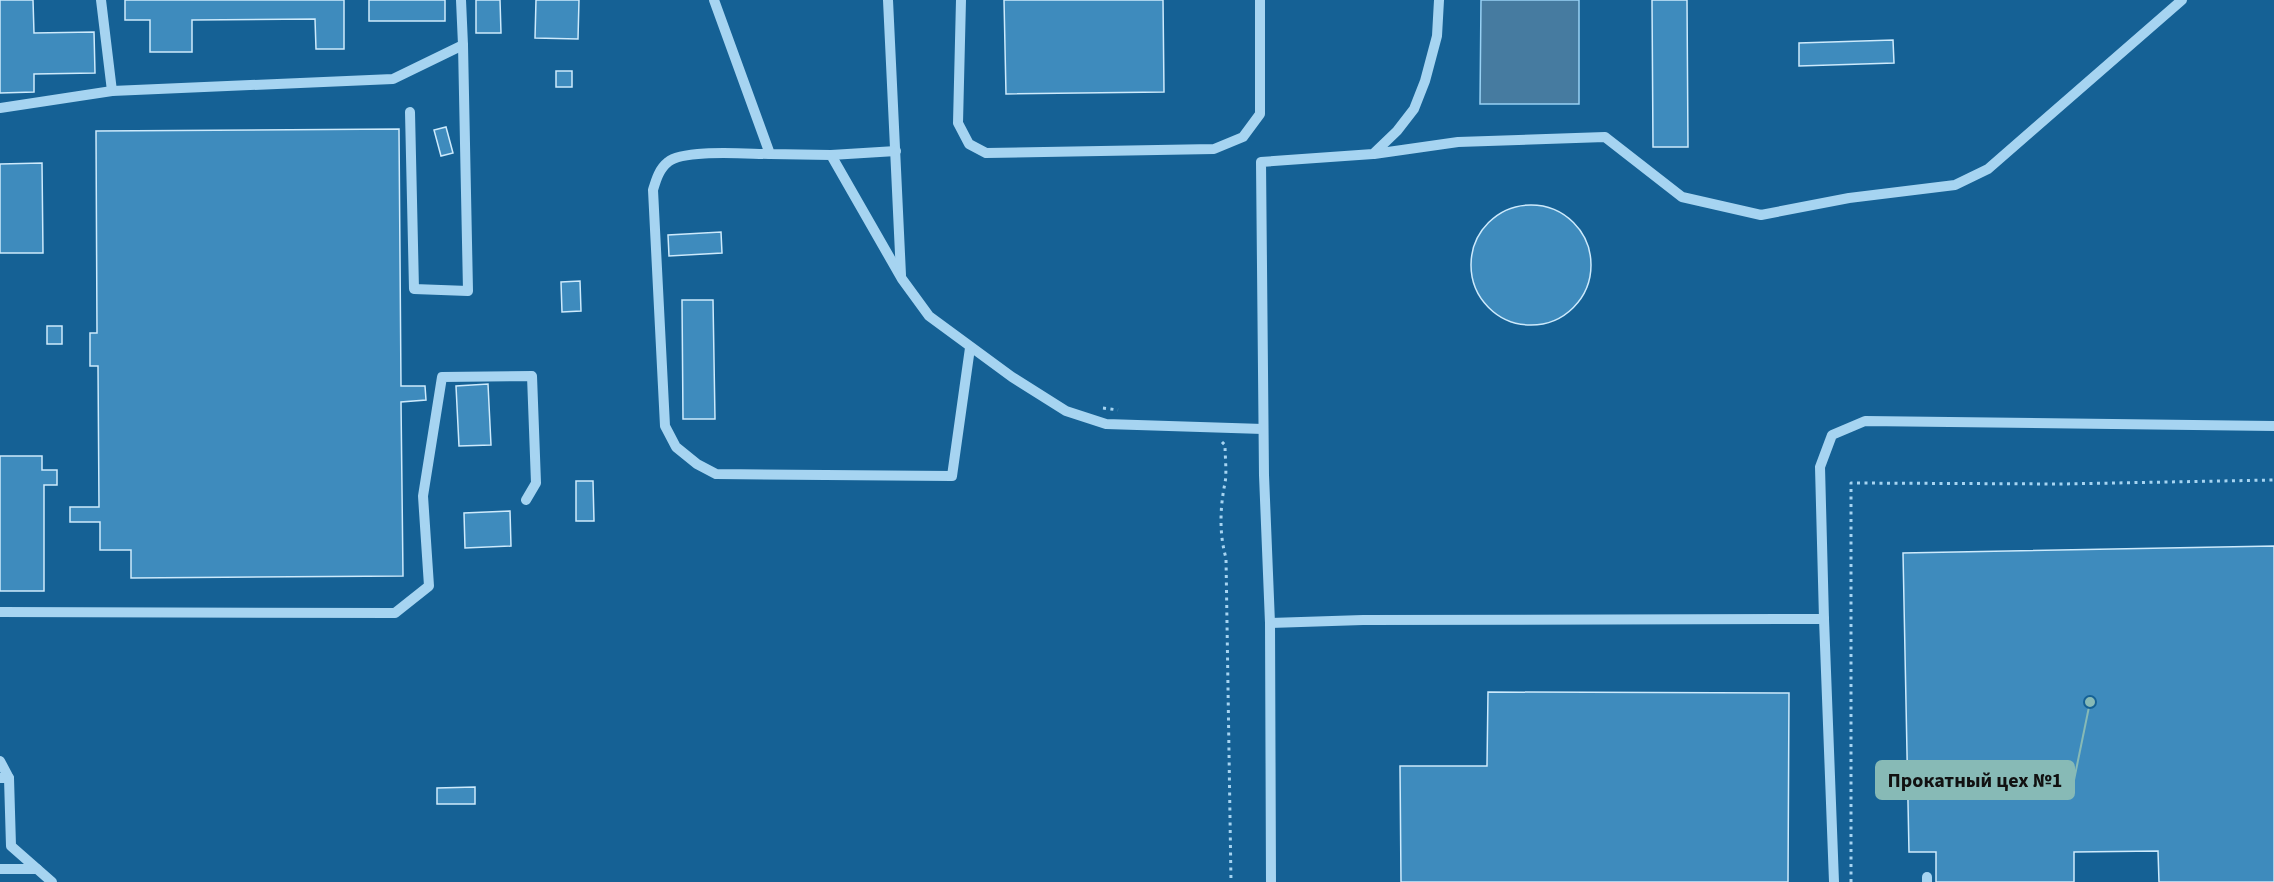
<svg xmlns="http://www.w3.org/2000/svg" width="2274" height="882" font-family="'Source Sans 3',sans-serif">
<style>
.water{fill:#467ba0;stroke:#98d1f4;stroke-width:1.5}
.building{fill:#3e8bbd;stroke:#cdeafc;stroke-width:1.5}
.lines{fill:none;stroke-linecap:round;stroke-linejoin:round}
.path{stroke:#a6d4f1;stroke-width:3;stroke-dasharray:3 4.5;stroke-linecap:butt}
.minor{stroke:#a6d4f1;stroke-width:10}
.leader{fill:none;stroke:#87bab6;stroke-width:2}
.callout-dot{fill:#87bab6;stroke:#156195;stroke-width:2}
.callout{fill:#87bab6;stroke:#87bab6;stroke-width:2}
.callout-label{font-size:20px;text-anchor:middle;font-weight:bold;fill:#111}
</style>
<rect width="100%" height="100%" fill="#156195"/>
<polygon class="water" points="1481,0 1579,0 1579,104 1480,104"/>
<g class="building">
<polygon points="0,0 33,0 34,33 94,32 95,73 34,74 34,92 0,93"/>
<polygon points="125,0 344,0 344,49 316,49 315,19 192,20 192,52 150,52 150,20 125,20"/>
<rect x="369" y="0" width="76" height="21"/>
<polygon points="476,0 500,0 501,33 476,33"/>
<polygon points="536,0 579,0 578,39 535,38"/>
<polygon points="1004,0 1163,0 1164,92 1006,94"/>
<polygon points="1652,0 1687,0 1688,147 1653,147"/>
<polygon points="1893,40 1894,63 1799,66 1799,43"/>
<rect x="556" y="71" width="16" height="16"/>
<polygon points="446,127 453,153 441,156 434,130"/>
<polygon points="399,129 401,386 425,386 426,400 401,402 403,576 131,578 131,550 100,550 100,522 70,522 70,507 99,507 98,366 90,366 90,333 97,333 96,131"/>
<polygon points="42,163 43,253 0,253 0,164"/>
<circle cx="1531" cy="265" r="60"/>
<polygon points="721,232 722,253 669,256 668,235"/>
<polygon points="580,281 581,311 562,312 561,282"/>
<polygon points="682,300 713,300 715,419 683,419"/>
<rect x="47" y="326" width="15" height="18"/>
<polygon points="488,384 491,445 459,446 456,386"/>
<polygon points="0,456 42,456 42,470 57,470 57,485 44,485 44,591 0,591"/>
<polygon points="576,481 593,481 594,521 576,521"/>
<polygon points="510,511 511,546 465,548 464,513"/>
<polygon points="2274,546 2274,882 2159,882 2158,851 2074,852 2074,882 1936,882 1936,852 1909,852 1903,553"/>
<polygon points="1488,692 1789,693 1788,882 1401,882 1400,766 1487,766"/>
<polygon points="475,787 475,804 437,804 437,788"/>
</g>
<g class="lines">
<g class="path">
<polyline points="1103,408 1118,410"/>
<path d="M 1222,442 L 1225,445 C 1225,457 1227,472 1225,483 C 1220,507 1219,534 1226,558 L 1231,882"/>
<polyline points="1851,882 1851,483 2061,484 2274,480"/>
</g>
<g class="minor">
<polyline points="714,0 770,154 831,155 902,279 929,316 1012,377 1066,411 1106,424 1263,429"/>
<polyline points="888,0 901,275"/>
<polyline points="961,0 958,123 969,144 986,153 1214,149 1243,137 1260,114 1260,0"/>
<polyline points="112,91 393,79 463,45 461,0"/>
<polyline points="0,108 112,91 101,0"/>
<polyline points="410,112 414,289 468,291 463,45"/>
<path d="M 770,154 C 747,154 683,149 668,162 C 659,169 656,180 653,190 L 665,426 L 676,447 L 697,464 L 716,474 L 952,476 L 970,348"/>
<polyline points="1374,154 1458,142 1605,137 1682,197 1761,215 1849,198 1955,185 1988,169 2182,0"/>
<polyline points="831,155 896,151"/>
<polyline points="0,612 395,613 429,586 423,496 442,377 532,376 536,483 526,500"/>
<polyline points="1824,619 1834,882"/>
<polyline points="1270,623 1363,620 1824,619 1820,467 1832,435 1865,421 2274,426"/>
<polyline points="0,761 9,778"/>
<polyline points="0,778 9,778 11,846 52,882"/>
<polyline points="0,869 37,869"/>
<polyline points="1927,877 1927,882"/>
<polyline points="1271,882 1270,623 1264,475 1261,162 1373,154 1397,131 1414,109 1425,81 1437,36 1439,0"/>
</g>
</g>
<path class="leader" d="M2090 702L2074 780"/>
<circle class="callout-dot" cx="2090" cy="702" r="6"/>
<rect class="callout" x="1876" y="761" width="198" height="38" rx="6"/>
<g class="callout-label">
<text x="1975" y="787">Прокатный цех №1</text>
</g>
</svg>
